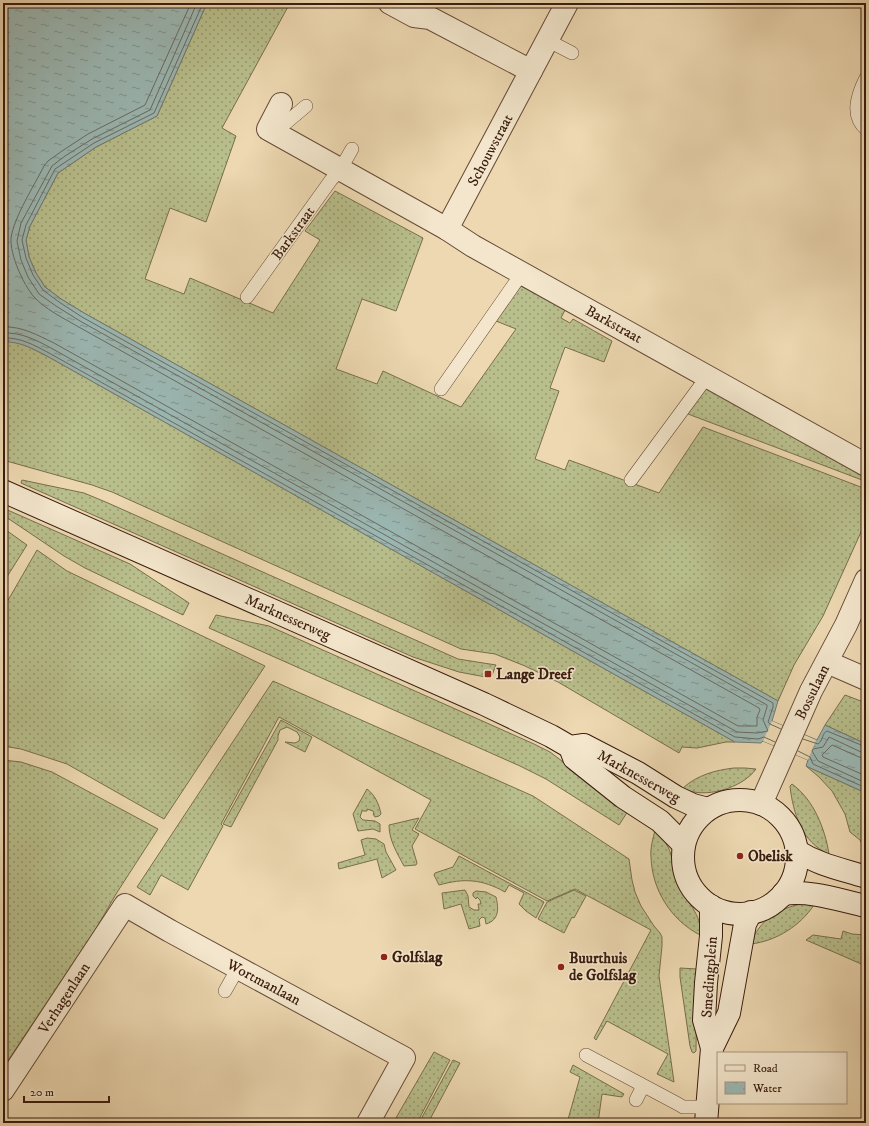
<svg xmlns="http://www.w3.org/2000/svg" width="869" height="1126" font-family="'IM FELL DW Pica',serif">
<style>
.grass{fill:url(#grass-dots);stroke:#796e4d}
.water{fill:url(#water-ripples);stroke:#747a72}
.pier{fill:#edd8b1}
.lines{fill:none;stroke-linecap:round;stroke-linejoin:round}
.shore{stroke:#6a6a61;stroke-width:1}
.lane-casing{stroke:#674b37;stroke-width:14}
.street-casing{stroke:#674b37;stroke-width:24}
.secondary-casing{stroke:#3a1c0e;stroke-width:24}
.lane{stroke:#f3e6cc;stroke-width:13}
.street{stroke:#f3e6cc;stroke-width:22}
.secondary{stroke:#f3e6cc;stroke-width:22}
.poi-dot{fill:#8f2418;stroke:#f3e6cc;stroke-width:1.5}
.labels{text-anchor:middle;stroke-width:3;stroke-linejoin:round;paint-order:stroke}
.street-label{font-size:15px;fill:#3a1c0e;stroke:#f3e6cc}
.poi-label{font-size:15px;font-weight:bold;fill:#3a1c0e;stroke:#f3e6cc;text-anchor:start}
</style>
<defs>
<pattern id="grass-dots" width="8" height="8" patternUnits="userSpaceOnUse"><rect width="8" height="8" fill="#b8bf8c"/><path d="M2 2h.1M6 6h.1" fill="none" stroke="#979a71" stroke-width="1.8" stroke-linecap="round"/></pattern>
<pattern id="water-ripples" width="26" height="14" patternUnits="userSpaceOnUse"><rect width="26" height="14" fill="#9bb8b4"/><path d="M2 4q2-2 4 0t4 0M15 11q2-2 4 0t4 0" fill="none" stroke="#7f9591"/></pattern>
</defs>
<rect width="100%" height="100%" fill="#edd8b1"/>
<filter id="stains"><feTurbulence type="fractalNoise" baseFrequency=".005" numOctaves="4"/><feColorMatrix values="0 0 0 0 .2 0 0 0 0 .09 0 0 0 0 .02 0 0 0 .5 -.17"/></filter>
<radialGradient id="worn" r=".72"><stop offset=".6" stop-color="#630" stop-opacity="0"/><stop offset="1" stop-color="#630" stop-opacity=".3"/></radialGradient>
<g class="grass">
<polygon points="207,3 290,3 222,128 236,136 206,222 170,208 145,279 184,294 190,278 273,313 320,240 305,231 335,191 423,238 396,311 362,299 336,369 377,384 383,371 461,407 516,329 496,321 521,286 565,310 561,318 570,323 573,319 612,341 604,362 565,347 550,388 559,391 535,459 565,470 569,460 659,493 703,427 866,489 866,521 823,616 794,665 778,701 84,313 61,299 45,287 36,273 29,257 26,240 30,226 58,173 96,147 157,116"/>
<polygon points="13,341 27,346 47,356 735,742 726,742 697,748 682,747 679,753 558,682 525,666 495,654 461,649 112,492 92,485 3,460 3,342"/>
<polygon points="706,388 864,476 862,480 688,414"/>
<polygon points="22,480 84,493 108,503 458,659 496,665 491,678 459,672 413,657 21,483"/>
<polygon points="3,508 130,564 189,603 183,615 85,568 64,556 3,515"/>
<polygon points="3,528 27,545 3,583"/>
<polygon points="37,550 67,571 265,666 164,819 67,764 21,749 3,746 3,609"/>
<polygon points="216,615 269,626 534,744 550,752 628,811 619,825 546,779 520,766 209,628"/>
<polygon points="273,681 533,796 629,859 632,880 635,892 641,906 654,926 660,933 662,937 662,946 659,976 674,1082 657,1074 668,1054 607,1021 596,1040 594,1038 651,930 575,889 547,901 415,829 431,800 279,717 221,824 223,826 188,890 161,875 150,895 137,887"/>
<polygon points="845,695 866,703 866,744 825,725"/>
<polygon points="281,720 312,737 305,752 285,742 295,743 299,741 300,737 297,732 287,727 280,730 278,736 278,740 231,827 223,824"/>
<polygon points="3,760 21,762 52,772 158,829 116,894 97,927 3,1068"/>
<polygon points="806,766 866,793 866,849 864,848 860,840 850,832 845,814 832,791 819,777"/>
<path d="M 734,768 L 745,768 L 756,769 C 743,788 703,800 683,788 C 697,775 716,770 734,768 Z"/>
<path d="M 792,784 C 814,800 825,829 829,854 C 802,843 793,813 790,786 Z"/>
<path d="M 367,789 C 375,795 379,804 381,814 L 379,816 L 375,817 L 373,814 L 374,813 L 373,811 L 367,809 L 367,811 L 362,811 L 360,817 L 363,820 L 375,821 L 380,824 L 380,832 L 373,829 L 358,831 L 353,814 Z"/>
<path d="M 419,818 L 412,830 L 419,834 L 412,846 L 417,863 L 416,865 L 404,866 C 397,853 389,840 389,825 Z"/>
<path d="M 655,830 C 663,838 670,847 672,859 C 674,867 674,875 677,883 C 684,898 704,917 700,935 C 671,920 652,890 651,857 C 650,848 653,839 655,830 Z"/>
<polygon points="367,838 376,839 384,844 386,852 396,870 382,878 377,859 339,869 338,863 365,855 361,840"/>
<path d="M 459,856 L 544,902 L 536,918 L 526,911 L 519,904 L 524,893 L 509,885 L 505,892 C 482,879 464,878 439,885 L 434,875 L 435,873 L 453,867 Z"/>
<path d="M 465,890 L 468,896 L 469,907 L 474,910 L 479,910 L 478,904 L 481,904 L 480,900 L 477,897 L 476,899 L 473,896 L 473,893 L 476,891 L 486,892 L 496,897 C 499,909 499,920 486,924 L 485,918 L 482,917 L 479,920 L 480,926 L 469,929 L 461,904 L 444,909 L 442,893 Z"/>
<polygon points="574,890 586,896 574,918 572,917 564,933 538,919 547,902"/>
<path d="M 806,903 L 814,905 C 800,926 776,941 751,944 C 758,920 781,907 806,903 Z"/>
<polygon points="843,931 852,934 866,935 866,966 806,940 813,935 841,939"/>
<polygon points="680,968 697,969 696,1051 694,1053 692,1052 690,1046 680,977"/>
<polygon points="434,1052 450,1060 417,1123 393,1123"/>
<polygon points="453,1060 460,1063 428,1123 419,1123"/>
<polygon points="573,1065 624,1094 622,1097 602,1094 598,1123 567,1123 580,1077 570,1072"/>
</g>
<path class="water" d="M 3,3 L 207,3 L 157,116 L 96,147 L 58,173 L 30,226 L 26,240 L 29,257 L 36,273 L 45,287 L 61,299 L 84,313 L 778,701 L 772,721 L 817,740 L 825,725 L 866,744 L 866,793 L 806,766 L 808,760 L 763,741 L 761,743 L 735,742 L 47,356 C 33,349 20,341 3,342 Z"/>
<polygon class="pier" points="772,721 816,740 808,760 763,741"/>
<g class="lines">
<g class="shore">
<polyline points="203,3 154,113 94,143 55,169 26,225 22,240 26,258 33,275 43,290 59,302 82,317 773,703 773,707 768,722 770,724 781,729"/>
<path d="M 3,327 C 22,326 37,335 54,343 L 738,726 L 757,726 L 757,717 L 760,710 L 759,708 L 77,326 C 63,318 45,309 34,297 C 23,284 10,255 11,238 C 14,217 34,186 44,166 L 48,161 L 62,151 L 88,134 L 145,105 L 191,3"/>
<path d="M 3,333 C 21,332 36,340 51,348 L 737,732 L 757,733 L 768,731 L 763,720 L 767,707 L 767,705 L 80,321 L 56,306 L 39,294 L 28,277 L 21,260 L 17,241 L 21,223 L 52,166 L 65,156 L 92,139 L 150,110 L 197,3"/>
<path d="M 3,338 C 20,337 34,345 49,353 L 735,737 L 758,739 L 764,737 L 775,742"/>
<path d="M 803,739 L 818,744 C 823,741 822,733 827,731 L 866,747"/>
<polyline points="798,751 810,757 813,764 866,788"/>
<polyline points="866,752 861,752 829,737 823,747 813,749 812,751 818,761 866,783"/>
<polyline points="866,758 859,757 832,745 822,755 823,757 866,776"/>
</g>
<g class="lane-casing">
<g id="lane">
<polyline points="547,40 572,53"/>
<path d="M 866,78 C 858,94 850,115 866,129"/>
<polyline points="274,133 306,106"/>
<polyline points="247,297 331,180 340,170 352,149"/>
<polyline points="441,389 522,273"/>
<polyline points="631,480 701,385 706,375"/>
<polyline points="225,991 238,968"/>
<polyline points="586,1055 678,1104 683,1107 707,1107"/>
<polyline points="636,1100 643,1086"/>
</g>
</g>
<g class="street-casing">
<g id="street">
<polyline points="390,3 414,16 430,18 531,71"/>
<polyline points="281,104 268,129 447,229 473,246 866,465"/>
<polyline points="447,229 567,3"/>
<polyline points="827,662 866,679"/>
<polyline points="761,804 811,691 846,625 866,580"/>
<polyline points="3,1090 125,905 170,931 404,1058 368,1123"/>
</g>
</g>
<g class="secondary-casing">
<g id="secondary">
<polyline points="3,491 484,704 551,736 570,747 584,745 638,773 676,797 693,805 708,809"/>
<polyline points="570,747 574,758 623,797 660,821 684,845"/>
<circle cx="740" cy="857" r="57"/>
<path d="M 797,851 C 819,865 841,869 866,877"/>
<path d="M 783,894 C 812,890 838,900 866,906"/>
<polyline points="711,906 711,936 706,983 704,1020 712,1048"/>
<polyline points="706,1123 712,1048 729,1013 745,924 751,912"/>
</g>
</g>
<use href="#lane" class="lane"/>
<use href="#street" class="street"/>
<use href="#secondary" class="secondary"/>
</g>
<g class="poi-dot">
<rect x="484" y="670" width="8" height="8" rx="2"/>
<circle cx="740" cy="856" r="4"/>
<circle cx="384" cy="957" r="4"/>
<circle cx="561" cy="967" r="4"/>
</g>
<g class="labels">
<g class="street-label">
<text transform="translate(490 150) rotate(-62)" y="5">Schouwstraat</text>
<text transform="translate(293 233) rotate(-54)" y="5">Barkstraat</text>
<text transform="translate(614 324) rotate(29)" y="5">Barkstraat</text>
<text transform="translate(288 617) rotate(24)" y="5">Marknesserweg</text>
<text transform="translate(812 692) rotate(-64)" y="5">Bossulaan</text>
<text transform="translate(639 776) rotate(29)" y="5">Marknesserweg</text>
<text transform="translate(709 977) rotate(-86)" y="5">Smedingplein</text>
<text transform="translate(264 982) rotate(28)" y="5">Wortmanlaan</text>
<text transform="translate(64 998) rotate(-57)" y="5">Verhagenlaan</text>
</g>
<g class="poi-label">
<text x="496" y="679">Lange Dreef</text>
<text x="748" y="861">Obelisk</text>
<text x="392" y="962">Golfslag</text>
<text x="569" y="963">Buurthuis<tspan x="569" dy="17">de Golfslag</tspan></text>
</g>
</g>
<rect width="869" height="1126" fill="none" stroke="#edd8b1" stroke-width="16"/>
<rect x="4" y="4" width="861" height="1118" fill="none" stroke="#3a1c0e" stroke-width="2"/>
<rect x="8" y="8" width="853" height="1110" fill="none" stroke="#3a1c0e"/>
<rect x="717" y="1052" width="130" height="52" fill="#f3e6cc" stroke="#a99580"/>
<rect x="725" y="1065" width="20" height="6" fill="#f3e6cc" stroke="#a99580"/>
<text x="753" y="1072" font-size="12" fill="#3a1c0e">Road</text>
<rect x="725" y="1082" width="20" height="12" fill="url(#water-ripples)" stroke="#a99580"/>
<text x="753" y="1092" font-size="12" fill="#3a1c0e">Water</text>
<path d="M24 1096v6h85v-6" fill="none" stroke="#3a1c0e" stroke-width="2"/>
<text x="30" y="1096" font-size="12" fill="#3a1c0e" stroke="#f3e6cc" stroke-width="3" paint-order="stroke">20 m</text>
<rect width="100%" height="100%" filter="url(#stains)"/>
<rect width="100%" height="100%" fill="url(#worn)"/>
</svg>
